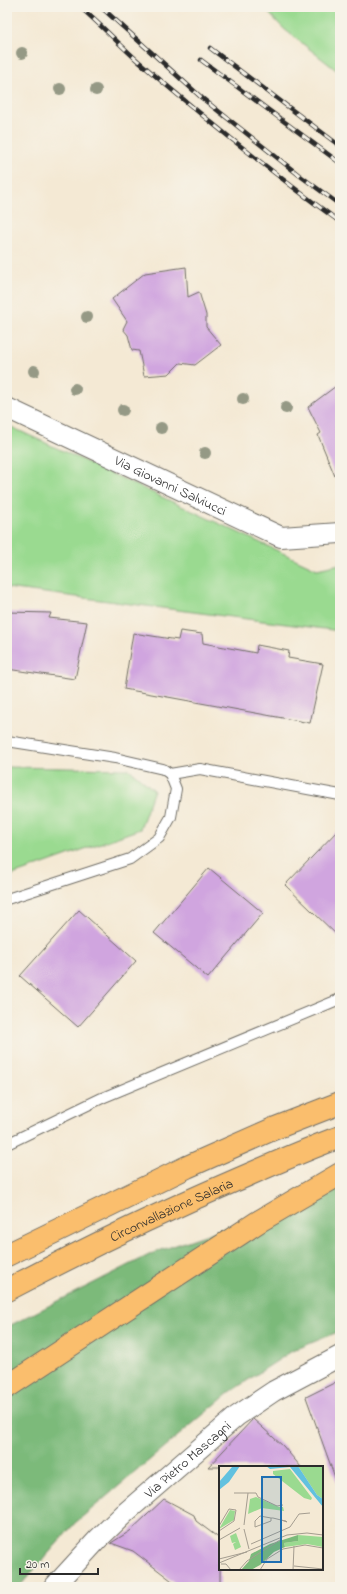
<svg xmlns="http://www.w3.org/2000/svg" width="347" height="1594" font-family="'Indie Flower',sans-serif">
<style>
.green{fill:#9ada90;stroke:#62825e}
.forest{fill:#7bba7a;stroke:#537252}
.building{fill:#d0a5df}
.lines{fill:none;stroke-linecap:round;stroke-linejoin:round}
.lane-casing{stroke:#716e66;stroke-width:12}
.street-casing{stroke:#716e66;stroke-width:22}
.highway-casing{stroke:#716e66;stroke-width:24}
.lane{stroke:#fff;stroke-width:10}
.street{stroke:#fff;stroke-width:20}
.highway{stroke:#fabe6d;stroke-width:22}
.rail-casing{stroke:#2b2b2b;stroke-width:4.5}
.rail{stroke:#f7f3e8;stroke-width:3;stroke-dasharray:9;stroke-linecap:butt}
.tree{fill:#959985}
.labels{text-anchor:middle;stroke-width:3;stroke-linejoin:round;paint-order:stroke}
.street-label{font-size:14px;fill:#2b2b2b;stroke:#f7f3e8}
.inset-road{fill:none;stroke:#a49d90;stroke-width:1}
.view{fill:#1f6fb2;fill-opacity:0.15;stroke:#1f6fb2;stroke-width:2}
.inset-edge{fill:none;stroke:#2b2b2b;stroke-width:2}
</style>
<rect width="100%" height="100%" fill="#f7f3e8"/>
<filter id="ink" filterUnits="userSpaceOnUse"><feTurbulence type="fractalNoise" baseFrequency=".025" numOctaves="2"/><feDisplacementMap in="SourceGraphic" scale="8" xChannelSelector="R" yChannelSelector="G"/><feConvolveMatrix kernelMatrix="1 2 1 2 8 2 1 2 1" color-interpolation-filters="sRGB"/></filter>
<filter id="wash" filterUnits="userSpaceOnUse"><feTurbulence type="fractalNoise" baseFrequency=".012" numOctaves="4" result="noise"/><feDisplacementMap in="SourceGraphic" scale="16" xChannelSelector="R" yChannelSelector="G"/><feGaussianBlur stdDeviation="0.9" result="paint"/><feColorMatrix in="noise" values="0 0 0 0 0 0 0 0 0 0 0 0 0 0 0 0 0 1.4 0 .05"/><feComposite in="paint" operator="in"/></filter>
<g filter="url(#wash)">
<rect width="100%" height="100%" fill="#f4e9d4"/>
<g class="green">
<polygon points="263,7 340,7 340,73 284,29"/>
<polygon points="7,425 317,569 340,564 340,631 7,588"/>
<polygon points="7,767 129,769 154,790 140,829 7,877"/>
</g>
<polygon class="forest" points="340,1188 340,1331 292,1351 230,1392 75,1523 19,1587 7,1587 7,1327 153,1253"/>
<g id="blocks">
<g class="building">
<polygon points="186,267 188,297 199,292 206,315 206,327 221,345 195,365 180,363 169,374 144,376 139,351 132,350 128,335 123,329 127,321 112,299 145,273"/>
<polygon points="340,383 340,486 339,486 318,435 321,433 308,407"/>
<polygon points="7,612 51,613 49,618 87,622 75,679 7,669"/>
<polygon points="180,631 202,634 203,643 256,653 257,645 289,651 288,658 323,664 310,723 124,689 133,633 178,640"/>
<polygon points="340,828 340,938 285,885"/>
<polygon points="209,868 263,913 208,978 154,933"/>
<polygon points="79,910 136,961 78,1027 20,976"/>
<polygon points="340,1380 340,1482 337,1483 306,1397"/>
<polygon points="253,1419 283,1446 301,1467 208,1467"/>
<polygon points="164,1499 194,1515 196,1521 220,1539 220,1587 180,1587 133,1551 111,1543 130,1531"/>
</g>
</g>
</g>
<g filter="url(#ink)">
<use href="#blocks" fill-opacity="0" stroke="#716e66" stroke-width="1"/>
<g class="lines">
<g class="lane-casing">
<g id="lane">
<polyline points="7,741 115,758 163,769 170,774 176,789 171,817 159,838 130,859 7,899"/>
<polyline points="170,774 200,769 340,795"/>
<polyline points="7,1144 102,1098 340,999"/>
</g>
</g>
<g class="street-casing">
<g id="street">
<path id="s1" d="M 7,408 L 281,537 L 340,533"/>
<path id="s2" d="M 54,1587 L 98,1539 L 125,1513 L 237,1416 L 274,1391 L 340,1356"/>
</g>
</g>
<g class="highway-casing">
<g id="highway">
<polyline points="7,1255 187,1167 273,1129 340,1103"/>
<path id="s3" d="M 7,1290 C 81,1251 157,1214 234,1181 C 269,1166 304,1150 340,1137"/>
<polyline points="7,1387 258,1222 340,1174"/>
</g>
</g>
<use href="#lane" class="lane"/>
<use href="#street" class="street"/>
<use href="#highway" class="highway"/>
<g class="rail-casing">
<g id="rail">
<path d="M 80,7 C 100,24 118,43 138,61 C 203,117 270,171 340,222"/>
<polyline points="101,7 202,98 299,175 340,205"/>
<polyline points="210,48 340,146"/>
<polyline points="201,60 340,163"/>
</g>
</g>
<use href="#rail" class="rail"/>
</g>
<g class="tree">
<circle cx="22" cy="53" r="6"/>
<circle cx="60" cy="89" r="6"/>
<circle cx="96" cy="90" r="6"/>
<circle cx="87" cy="317" r="6"/>
<circle cx="34" cy="371" r="6"/>
<circle cx="75" cy="389" r="6"/>
<circle cx="243" cy="399" r="6"/>
<circle cx="286" cy="408" r="6"/>
<circle cx="123" cy="410" r="6"/>
<circle cx="161" cy="428" r="6"/>
<circle cx="205" cy="453" r="6"/>
</g>
</g>
<g class="labels">
<g class="street-label">
<text dy="5" stroke="none"><textPath href="#s1" startOffset="181">Via Giovanni Salviucci</textPath></text>
<text dy="5" stroke="none"><textPath href="#s3" startOffset="183">Circonvallazione Salaria</textPath></text>
<text dy="5" stroke="none"><textPath href="#s2" startOffset="185">Via Pietro Mascagni</textPath></text>
</g>
</g>
<g transform="translate(219 1466)">
<rect width="104" height="104" fill="#f4e9d4"/>
<path d="M 79,0 L 104,0 L 104,33 L 98,29 ZM 71,3 L 93,32 L 92,34 L 85,32 L 54,8 L 54,5 ZM 37,31 L 60,41 L 64,41 L 65,45 L 43,42 L 29,48 L 31,33 ZM 11,44 L 16,45 L 15,54 L 0,63 ZM 17,67 L 22,81 L 16,84 L 14,78 L 17,76 L 13,77 L 11,70 ZM 79,69 L 104,71 L 104,81 L 88,78 L 66,81 L 65,77 L 79,75 Z" fill="#9ada90"/>
<path d="M 79,69 L 79,75 L 65,77 L 66,81 L 55,86 L 41,99 L 32,104 L 22,104 L 30,95 L 32,88 L 51,78 Z" fill="#7bba7a"/>
<path d="M 21,0 L 10,16 L 0,24 L 0,16 L 13,1 ZM 47,0 L 79,0 L 98,29 L 104,33 L 104,41 L 71,1 L 51,3 Z" fill="#61c1df"/>
<path class="inset-road" d="M 15,27 L 37,27 L 39,31 L 58,40 L 64,39M 41,50 L 52,52 L 52,55 L 36,61 L 36,55 ZM 52,52 L 54,52 L 62,54 L 67,55 L 68,56 L 62,54M 25,59 L 29,27M 0,60 L 10,43 L 17,44 L 15,55 L 0,65M 25,63 L 30,83M 0,74 L 21,62M 32,78 L 71,61 L 80,48 L 91,47M 0,93 L 28,86M 28,95 L 61,74M 0,97 L 68,69 L 88,67 L 104,69M 2,98 L 7,98 L 12,104M 75,100 L 104,103M 20,104 L 28,95M 41,104 L 48,93 L 64,83 L 86,79 L 104,82M 74,104 L 75,80"/>
<path class="view" d="M 43,11 L 62,11 L 62,96 L 43,96 Z"/>
<rect width="104" height="104" class="inset-edge"/>
</g>
<rect width="347" height="1594" fill="none" stroke="#f7f3e8" stroke-width="24"/>
<path d="M20 1568v6h78v-6" fill="none" stroke="#2b2b2b" stroke-width="2"/>
<text x="26" y="1568" font-size="12" fill="#2b2b2b" stroke="#f7f3e8" stroke-width="3" paint-order="stroke">20 m</text>
</svg>
